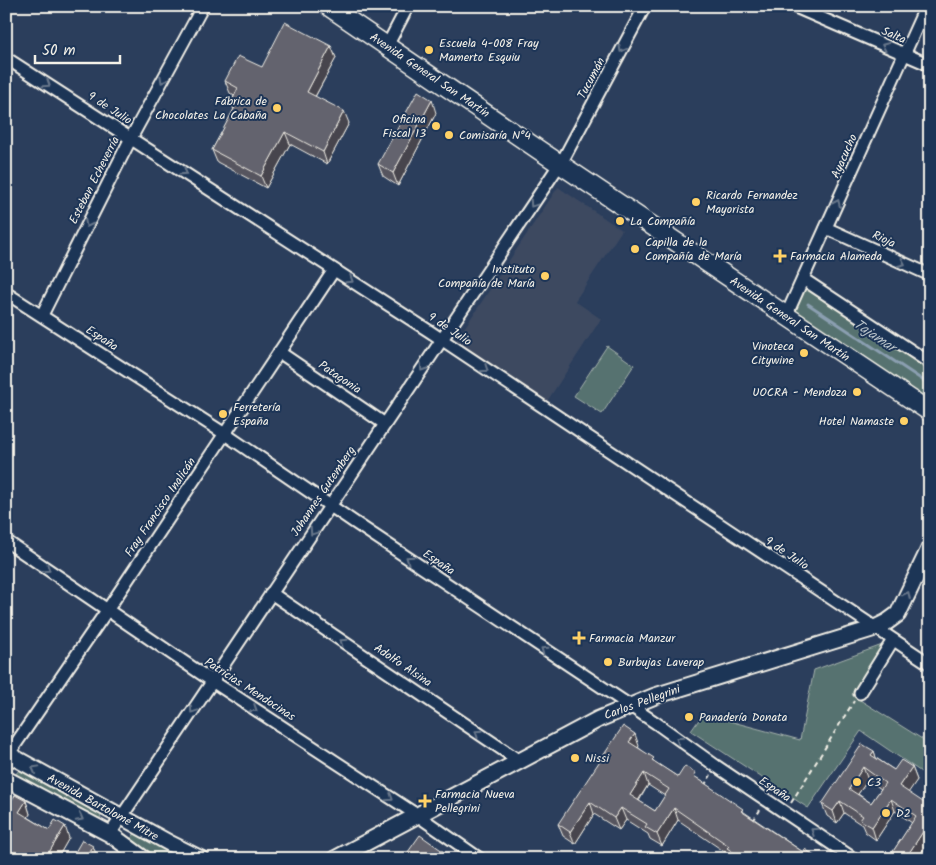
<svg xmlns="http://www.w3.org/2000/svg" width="936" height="865" font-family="Kalam,sans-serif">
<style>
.built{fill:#3c4961}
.green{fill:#56726f;stroke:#a5b2ac}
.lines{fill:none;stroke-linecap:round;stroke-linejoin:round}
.stream{stroke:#8b9fb1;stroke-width:3}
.street-casing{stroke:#f4f1e8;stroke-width:15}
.secondary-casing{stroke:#f4f1e8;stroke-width:19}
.primary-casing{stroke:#f4f1e8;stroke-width:21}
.path{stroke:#f4f1e8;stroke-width:2;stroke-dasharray:5 4;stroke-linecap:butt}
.street{stroke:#1d3557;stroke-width:11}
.secondary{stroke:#1d3557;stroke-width:15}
.primary{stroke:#1d3557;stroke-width:18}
.wall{fill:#56555f;stroke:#f4f1e8;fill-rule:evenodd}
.shaded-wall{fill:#46454d;stroke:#f4f1e8}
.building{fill:#64636e;stroke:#f4f1e8;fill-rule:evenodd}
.oneway{stroke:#68778a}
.poi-dot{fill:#ffd166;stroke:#1d3557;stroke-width:2}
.labels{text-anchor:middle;stroke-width:4;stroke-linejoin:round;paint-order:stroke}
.street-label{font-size:12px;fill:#f4f1e8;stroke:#1d3557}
.poi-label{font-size:12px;fill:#f4f1e8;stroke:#1d3557;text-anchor:start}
.water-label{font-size:14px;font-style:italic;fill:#b7c1c8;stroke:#1d3557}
</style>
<rect width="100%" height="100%" fill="#2b3e5c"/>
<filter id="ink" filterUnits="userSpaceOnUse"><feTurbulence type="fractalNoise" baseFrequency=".02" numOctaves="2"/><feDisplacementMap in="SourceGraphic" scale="10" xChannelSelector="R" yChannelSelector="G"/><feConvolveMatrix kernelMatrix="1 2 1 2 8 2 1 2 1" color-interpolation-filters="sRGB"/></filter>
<g filter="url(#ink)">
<polygon class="built" points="558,187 622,230 575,301 601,319 546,403 455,342"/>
<g class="green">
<polygon points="803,279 930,363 930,412 786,316"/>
<polygon points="607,346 634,365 602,414 574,396"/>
<polygon points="885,644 852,695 930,744 930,778 861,731 808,808 691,731 703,714 800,740 814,670"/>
<polygon points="20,769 102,814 99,820 15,775"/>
<polygon points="135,833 184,859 158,859 131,839"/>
</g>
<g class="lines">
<polyline class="stream" points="808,304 930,385"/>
<g class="street-casing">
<g id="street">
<polyline points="793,6 930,65"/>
<polyline points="387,46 408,6"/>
<polyline points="6,58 429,331 930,664"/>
<polyline points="826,228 930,275"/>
<polyline points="803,279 930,363"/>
<polyline points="6,293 225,434 354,522 656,723 716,766 854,859"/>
<polyline points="42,315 131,138 203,6"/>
<polyline points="786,316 926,6"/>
<polyline points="279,352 385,424"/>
<polyline points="6,541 212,681 417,815 480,859"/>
<polyline points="271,593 518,760"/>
<polyline points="860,693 893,640"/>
<polyline points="6,758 108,609 334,270"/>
<polyline points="110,834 547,183 565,156 645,6"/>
</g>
</g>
<g class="secondary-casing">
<g id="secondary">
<polyline points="6,753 171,844 201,859"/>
<polyline points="6,779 110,834 144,859"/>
<polyline points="335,859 599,719 655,696 875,628 887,622 898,614 930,547"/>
</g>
</g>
<g class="primary-casing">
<polyline id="primary" points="328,6 539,150 930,412"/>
</g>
<g class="path">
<polyline points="704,786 711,775"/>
<polyline points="791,803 854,701"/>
<polyline points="753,821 760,810"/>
</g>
<use href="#street" class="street"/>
<use href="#secondary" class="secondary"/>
<use href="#primary" class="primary"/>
</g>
<g class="wall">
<polygon points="331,46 336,58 315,97 349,123 327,164 290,144 266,188 217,162 212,150 234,110 231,103 234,96 230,93 225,81 262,67"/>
<polygon points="436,113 398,186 383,176 378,164"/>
<path d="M 639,746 L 638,747 L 656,763 L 678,777 L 697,778 L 744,812 L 803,852 L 816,857 L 817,859 L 731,859 L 731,856 L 678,820 L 662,846 L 650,839 L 648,834 L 626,820 L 619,830 L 594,814 L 575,844 L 563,836 L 558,824 ZM 648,785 L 665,796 L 655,811 L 639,801 Z"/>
<path d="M 874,751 L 876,758 L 894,770 L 912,767 L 917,780 L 908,792 L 930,840 L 917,859 L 894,859 L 892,853 L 912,823 L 895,811 L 876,840 L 865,832 L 862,825 L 844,813 L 837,823 L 827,816 L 822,804 ZM 868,780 L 881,789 L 871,803 L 858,794 Z"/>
<polygon points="26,801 30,814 28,817 49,830 69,838 57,859 6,859 6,809"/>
</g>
<g class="shaded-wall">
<polygon points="331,46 336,58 311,104 307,92"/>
<polygon points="432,100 436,113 398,186 393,173"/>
<polygon points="344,111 349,123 327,164 323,152"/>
<polygon points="285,132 290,144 266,188 261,176"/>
<polygon points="635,734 639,746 634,754 629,742"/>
<polygon points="874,751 878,764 871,755"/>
<polygon points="863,767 868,780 853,801 849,789"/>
<polygon points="912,767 917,780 904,799 899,786"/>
<polygon points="644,773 648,785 634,807 630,795"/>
<polygon points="891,799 895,811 876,840 872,827"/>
<polygon points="26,801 30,814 24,824 19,812"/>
<polygon points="840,801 844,813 837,823 833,811"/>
<polygon points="590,802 594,814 575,844 570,832"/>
<polygon points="621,808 626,820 619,830 614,818"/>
<polygon points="674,808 678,820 662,846 657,834"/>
<polygon points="930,821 930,840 917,859 905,859"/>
<polygon points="65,826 69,838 57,859 45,859"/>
<polygon points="93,846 98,859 88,859 87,857"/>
</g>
<g class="building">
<polygon points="285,22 331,46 307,92 344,111 323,152 285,132 261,176 212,150 236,105 231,103 238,88 225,81 238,56 262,67"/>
<polygon points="418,91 432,100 393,173 378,164"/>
<path d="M 623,726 L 635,734 L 629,742 L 654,758 L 652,760 L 678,777 L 685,766 L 696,773 L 694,776 L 743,809 L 741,811 L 803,852 L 805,849 L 816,857 L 815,859 L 744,859 L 727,848 L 729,846 L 674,808 L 657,834 L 645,827 L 647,824 L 621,808 L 614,818 L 590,802 L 570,832 L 558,824 ZM 644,773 L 669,789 L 655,811 L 630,795 Z"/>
<path d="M 862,744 L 874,751 L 871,755 L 894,770 L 901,760 L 912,767 L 899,786 L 926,804 L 930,798 L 930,821 L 905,859 L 900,859 L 892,853 L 916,816 L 891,799 L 872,827 L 860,820 L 863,816 L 840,801 L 833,811 L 822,804 ZM 863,767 L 885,783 L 871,803 L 849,789 Z"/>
<polygon points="15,795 26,801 19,812 49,830 55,820 65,826 45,859 14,859 6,854 6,809"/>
<polygon points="420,835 454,859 403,859"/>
<polygon points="82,840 93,846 87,857 91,859 71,859"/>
</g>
<defs><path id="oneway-chevron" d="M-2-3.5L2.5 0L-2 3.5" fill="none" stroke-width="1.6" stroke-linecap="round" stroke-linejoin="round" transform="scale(1.25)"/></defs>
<g class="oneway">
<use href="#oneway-chevron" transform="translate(885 46) rotate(-157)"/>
<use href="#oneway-chevron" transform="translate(622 49) rotate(118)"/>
<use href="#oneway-chevron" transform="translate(163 80) rotate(119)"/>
<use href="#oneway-chevron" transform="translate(47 84) rotate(33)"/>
<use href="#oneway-chevron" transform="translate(184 172) rotate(33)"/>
<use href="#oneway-chevron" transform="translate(837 203) rotate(-66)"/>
<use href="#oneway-chevron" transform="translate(533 204) rotate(124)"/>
<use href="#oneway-chevron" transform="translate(88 224) rotate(117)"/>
<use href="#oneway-chevron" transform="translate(902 263) rotate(25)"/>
<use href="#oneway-chevron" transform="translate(350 280) rotate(33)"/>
<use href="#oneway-chevron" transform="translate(423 368) rotate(124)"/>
<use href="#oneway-chevron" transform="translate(485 369) rotate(34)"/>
<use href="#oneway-chevron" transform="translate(313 532) rotate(124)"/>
<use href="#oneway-chevron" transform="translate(409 559) rotate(-146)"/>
<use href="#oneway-chevron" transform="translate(47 569) rotate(34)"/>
<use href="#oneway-chevron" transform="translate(907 595) rotate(-65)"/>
<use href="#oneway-chevron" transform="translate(343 642) rotate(-146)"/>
<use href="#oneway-chevron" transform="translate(544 650) rotate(-146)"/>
<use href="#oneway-chevron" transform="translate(254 709) rotate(33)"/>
<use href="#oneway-chevron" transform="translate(193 710) rotate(124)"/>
<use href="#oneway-chevron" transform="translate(478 733) rotate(-146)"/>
<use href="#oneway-chevron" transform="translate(679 740) rotate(-145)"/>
<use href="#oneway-chevron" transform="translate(35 769) rotate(-151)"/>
<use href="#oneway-chevron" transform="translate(390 798) rotate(33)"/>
<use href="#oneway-chevron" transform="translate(80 818) rotate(28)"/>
<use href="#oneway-chevron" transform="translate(814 831) rotate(-146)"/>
</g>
</g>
<g class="poi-dot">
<circle cx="429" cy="50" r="5"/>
<circle cx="277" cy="108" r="5"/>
<circle cx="436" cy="126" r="5"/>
<circle cx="449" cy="135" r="5"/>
<circle cx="696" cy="202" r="5"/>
<circle cx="620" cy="221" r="5"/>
<circle cx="635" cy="249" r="5"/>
<path d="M777.5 248.5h5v5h5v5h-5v5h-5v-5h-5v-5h5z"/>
<circle cx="545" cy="276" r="5"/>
<circle cx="804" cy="353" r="5"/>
<circle cx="857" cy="392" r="5"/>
<circle cx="223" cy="414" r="5"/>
<circle cx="904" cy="421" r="5"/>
<path d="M576.5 630.5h5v5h5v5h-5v5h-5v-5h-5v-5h5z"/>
<circle cx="608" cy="662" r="5"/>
<circle cx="689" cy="717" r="5"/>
<circle cx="575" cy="758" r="5"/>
<circle cx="857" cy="782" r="5"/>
<path d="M422.5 793.5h5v5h5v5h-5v5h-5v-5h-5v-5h5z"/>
<circle cx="886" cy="813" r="5"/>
</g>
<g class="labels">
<g class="street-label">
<text transform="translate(894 35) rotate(23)" y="4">Salta</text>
<text transform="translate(430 75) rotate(34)" y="4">Avenida General San Martín</text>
<text transform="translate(591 78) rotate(-62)" y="4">Tucumán</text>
<text transform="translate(110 108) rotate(33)" y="4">9 de Julio</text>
<text transform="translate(844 156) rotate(-66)" y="4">Ayacucho</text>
<text transform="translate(94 180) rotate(-63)" y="4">Esteban Echeverría</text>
<text transform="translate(884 239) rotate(25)" y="4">Rioja</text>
<text transform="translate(790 319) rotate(34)" y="4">Avenida General San Martín</text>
<text transform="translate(450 329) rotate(34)" y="4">9 de Julio</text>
<text transform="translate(102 338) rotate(33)" y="4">España</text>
<text transform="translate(340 377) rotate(34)" y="4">Patagonia</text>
<text transform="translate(323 491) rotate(-56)" y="4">Johannes Gutemberg</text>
<text transform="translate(160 507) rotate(-56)" y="4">Fray Francisco Inalicán</text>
<text transform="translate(787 553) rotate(34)" y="4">9 de Julio</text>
<text transform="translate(439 562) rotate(34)" y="4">España</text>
<text transform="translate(403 665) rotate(34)" y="4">Adolfo Alsina</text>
<text transform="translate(250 689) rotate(33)" y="4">Patricias Mendocinas</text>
<text transform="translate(642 702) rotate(-20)" y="4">Carlos Pellegrini</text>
<text transform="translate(775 789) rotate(34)" y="4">España</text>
<text transform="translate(103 807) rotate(29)" y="4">Avenida Bartolomé Mitre</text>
</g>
<g class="poi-label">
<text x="439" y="47">Escuela 4-008 Fray<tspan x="439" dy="14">Mamerto Esquiu</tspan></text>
<text x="267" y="105" text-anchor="end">Fábrica de<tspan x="267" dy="14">Chocolates La Cabaña</tspan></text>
<text x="426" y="123" text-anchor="end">Oficina<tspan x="426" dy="14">Fiscal 13</tspan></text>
<text x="459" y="139">Comisaría N°4</text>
<text x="706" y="199">Ricardo Fernandez<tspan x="706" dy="14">Mayorista</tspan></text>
<text x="630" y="225">La Compañía</text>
<text x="645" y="246">Capilla de la<tspan x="645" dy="14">Compañía de María</tspan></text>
<text x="790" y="260">Farmacia Alameda</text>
<text x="535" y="273" text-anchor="end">Instituto<tspan x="535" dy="14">Compañía de María</tspan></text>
<text x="794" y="350" text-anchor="end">Vinoteca<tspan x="794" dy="14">Citywine</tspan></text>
<text x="847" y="396" text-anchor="end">UOCRA - Mendoza</text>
<text x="233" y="411">Ferretería<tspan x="233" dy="14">España</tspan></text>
<text x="894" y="425" text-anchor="end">Hotel Namaste</text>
<text x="589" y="642">Farmacia Manzur</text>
<text x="618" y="666">Burbujas Laverap</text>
<text x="699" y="721">Panadería Donata</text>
<text x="585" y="762">Nissi</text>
<text x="867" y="786">C3</text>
<text x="435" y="798">Farmacia Nueva<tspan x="435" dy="14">Pellegrini</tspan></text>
<text x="896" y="817">D2</text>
</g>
<g class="water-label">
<text transform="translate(875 335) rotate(34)" y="5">Tajamar</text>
</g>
</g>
<rect width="936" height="865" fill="none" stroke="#1d3557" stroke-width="25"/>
<rect x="12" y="12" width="911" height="840" fill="none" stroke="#f4f1e8" stroke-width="2" filter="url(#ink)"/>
<path d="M35 55v8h85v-8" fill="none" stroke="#f4f1e8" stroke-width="2.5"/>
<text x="42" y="55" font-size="15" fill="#f4f1e8" stroke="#1d3557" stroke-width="4" paint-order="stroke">50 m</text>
</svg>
